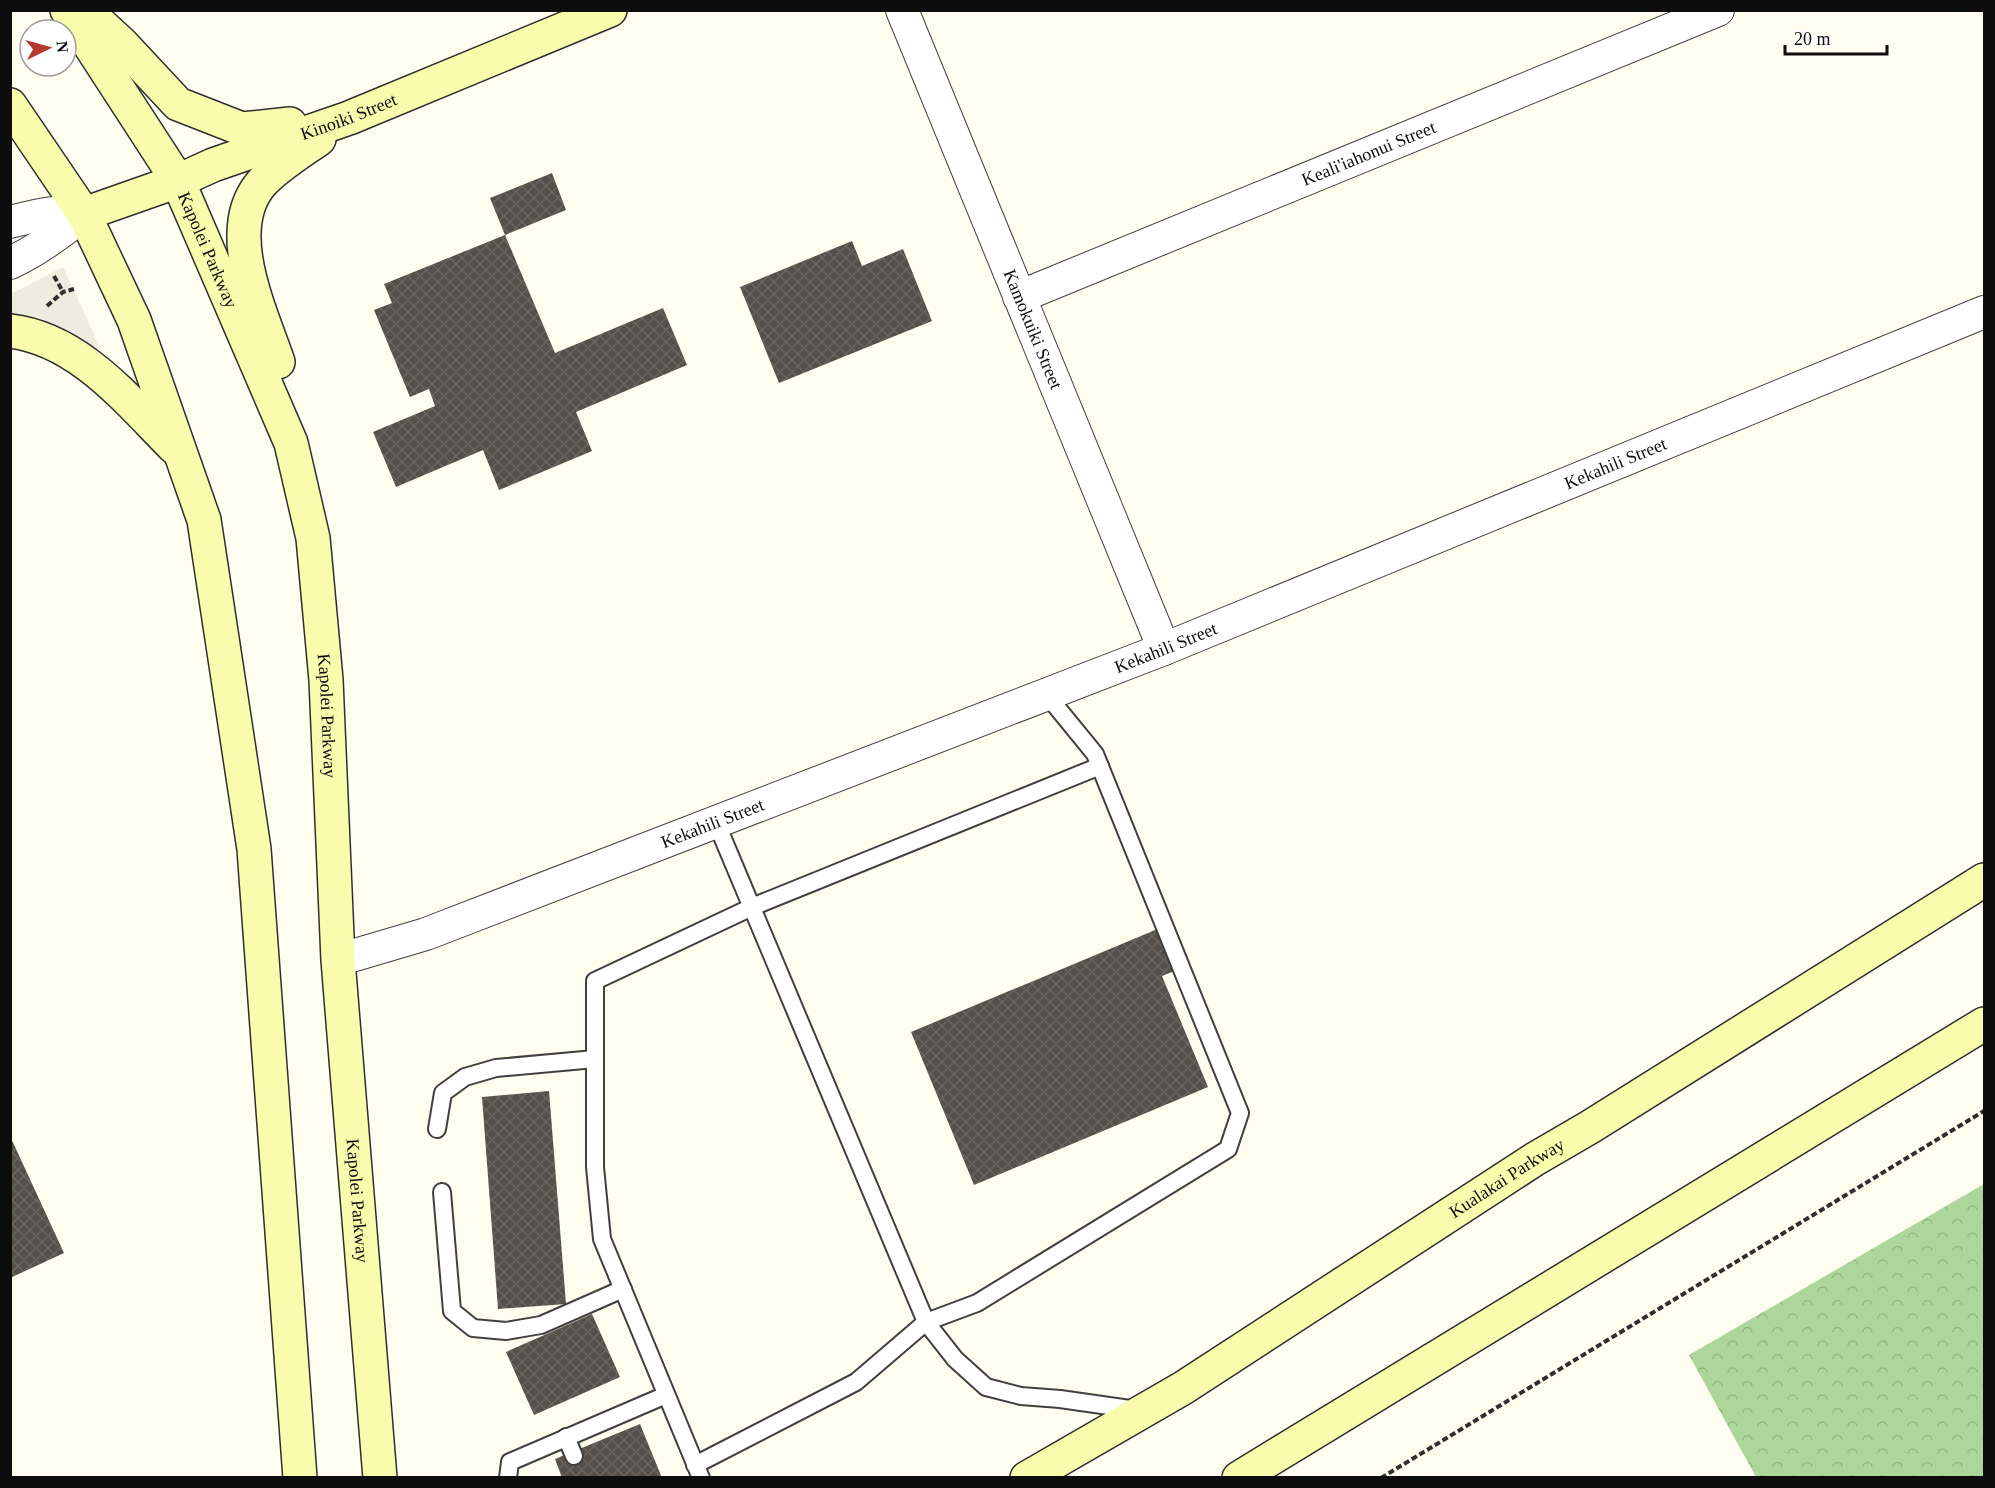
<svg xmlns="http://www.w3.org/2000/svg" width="1995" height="1488" font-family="'Times New Roman',serif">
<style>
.forest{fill:url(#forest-crowns)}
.plaza{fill:#eeecde}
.building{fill:url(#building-cross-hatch)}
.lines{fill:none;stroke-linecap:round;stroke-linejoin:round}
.lane-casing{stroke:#404040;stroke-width:20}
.street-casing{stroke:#404040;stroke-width:34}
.secondary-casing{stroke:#2f2f2f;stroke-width:36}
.path{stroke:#2f2f2f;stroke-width:4;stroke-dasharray:6 3;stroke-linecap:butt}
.lane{stroke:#fff;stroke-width:16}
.street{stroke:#fff;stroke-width:32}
.secondary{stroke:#f9fbad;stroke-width:33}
.labels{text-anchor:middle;stroke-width:6;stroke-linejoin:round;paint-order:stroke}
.street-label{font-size:18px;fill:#0d0d0d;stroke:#fff}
</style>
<defs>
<pattern id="forest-crowns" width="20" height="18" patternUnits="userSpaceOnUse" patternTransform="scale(1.5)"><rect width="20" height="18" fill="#add79a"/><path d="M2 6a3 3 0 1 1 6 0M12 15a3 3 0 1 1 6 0" fill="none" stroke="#94b784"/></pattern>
<pattern id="building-cross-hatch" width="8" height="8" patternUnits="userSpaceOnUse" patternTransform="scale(1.5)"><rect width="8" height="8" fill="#55504a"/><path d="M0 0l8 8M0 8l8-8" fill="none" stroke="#686460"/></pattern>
</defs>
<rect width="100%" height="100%" fill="#fefdef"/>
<polygon class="forest" points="1984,1184 1984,1477 1756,1477 1689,1355"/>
<polygon class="plaza" points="63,267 94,334 100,354 74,334 62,328 42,319 11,315 11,294"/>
<g class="building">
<polygon points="552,173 566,210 505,235 490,198"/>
<polygon points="505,235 555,353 663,308 687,365 576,412 592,451 499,490 483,450 396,487 373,432 435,406 429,389 410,397 374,310 392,303 384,284"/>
<polygon points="852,241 862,266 903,249 932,321 779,383 740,287"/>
<polygon points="1160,928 1177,970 1162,976 1208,1087 974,1185 911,1032"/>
<polygon points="549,1091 566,1304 498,1309 482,1097"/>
<polygon points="10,1136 64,1253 10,1278"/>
<polygon points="592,1314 620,1377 534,1415 506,1352"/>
<polygon points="640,1424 662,1478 562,1478 555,1459"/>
</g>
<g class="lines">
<g class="lane-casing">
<g id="lane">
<polyline points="716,822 926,1322 977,1303 1228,1149 1240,1113 1095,754 1046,694"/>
<polyline points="437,1129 443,1093 465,1077 496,1068 595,1059"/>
<polyline points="442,1192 452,1311 473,1328 506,1331 541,1325 623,1289"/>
<polyline points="566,1437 574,1456"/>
<polyline points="695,1465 856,1382 926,1322 955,1359 986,1387 1021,1396 1060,1399 1137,1410"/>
<polyline points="508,1478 510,1462 666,1395"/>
<polyline points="701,1478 602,1239 595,1167 595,981 752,907 1100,766"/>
</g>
</g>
<g class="street-casing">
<g id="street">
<path id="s1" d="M 902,10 L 1164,649"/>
<path d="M 10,222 C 35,216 59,209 84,214"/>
<path d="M 10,263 C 38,250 61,233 84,214"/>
<path id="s2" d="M 1019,297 L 1718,10"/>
<path id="s3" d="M 338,960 L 426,934 L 1164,649 L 1984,312"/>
</g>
</g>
<g class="secondary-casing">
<g id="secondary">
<path id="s4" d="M 67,10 L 178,181 L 291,443 L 313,538 L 326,680 L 338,960 L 380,1478"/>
<polyline points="85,10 122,44 178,104 242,129 290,124"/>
<polyline points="10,105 84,214 134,320 204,520 254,849 300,1478"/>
<path id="s5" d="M 84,214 L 178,181 L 213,165 L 349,118 L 610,10"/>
<path d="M 10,331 C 79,339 128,401 174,447"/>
<path d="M 278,362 C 261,312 222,232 260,185 C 273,169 302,151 319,139"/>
<path id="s6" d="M 1027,1478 L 1183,1388 L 1535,1159 L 1590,1127 L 1984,880"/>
<polyline points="1239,1478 1984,1024"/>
</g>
</g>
<g class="path">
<polyline points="54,276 63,292"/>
<polyline points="47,306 63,292 74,289"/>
<polyline points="1381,1478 1984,1111"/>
</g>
<use href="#lane" class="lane"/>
<use href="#street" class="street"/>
<use href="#secondary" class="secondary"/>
</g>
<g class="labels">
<g class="street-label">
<text dy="6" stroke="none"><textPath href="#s5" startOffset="282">Kinoiki Street</textPath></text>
<text dy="6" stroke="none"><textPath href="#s2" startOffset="378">Keali'iahonui Street</textPath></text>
<text dy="6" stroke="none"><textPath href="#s4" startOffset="279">Kapolei Parkway</textPath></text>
<text dy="6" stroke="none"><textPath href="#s1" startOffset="345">Kamokuiki Street</textPath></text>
<text dy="6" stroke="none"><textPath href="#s3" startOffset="1371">Kekahili Street</textPath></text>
<text dy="6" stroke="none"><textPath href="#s3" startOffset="885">Kekahili Street</textPath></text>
<text dy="6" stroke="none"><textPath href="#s4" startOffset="765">Kapolei Parkway</textPath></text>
<text dy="6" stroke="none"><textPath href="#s3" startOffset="399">Kekahili Street</textPath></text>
<text dy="6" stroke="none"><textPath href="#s6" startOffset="566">Kualakai Parkway</textPath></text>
<text dy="6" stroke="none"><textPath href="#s4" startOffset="1251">Kapolei Parkway</textPath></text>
</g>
</g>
<rect width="1995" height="1488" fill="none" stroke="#0d0d0d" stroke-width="24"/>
<g transform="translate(48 48) rotate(85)"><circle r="28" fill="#ffffff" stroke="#9e9e9e" stroke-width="1.5"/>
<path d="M0-4.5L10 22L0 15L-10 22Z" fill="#b6382c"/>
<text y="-9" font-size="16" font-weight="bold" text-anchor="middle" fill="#0d0d0d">N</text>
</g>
<path d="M1785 45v9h102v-9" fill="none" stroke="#0d0d0d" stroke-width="3"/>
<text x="1794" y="45" font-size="18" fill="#0d0d0d" stroke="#ffffff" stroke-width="4.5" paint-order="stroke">20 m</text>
</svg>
